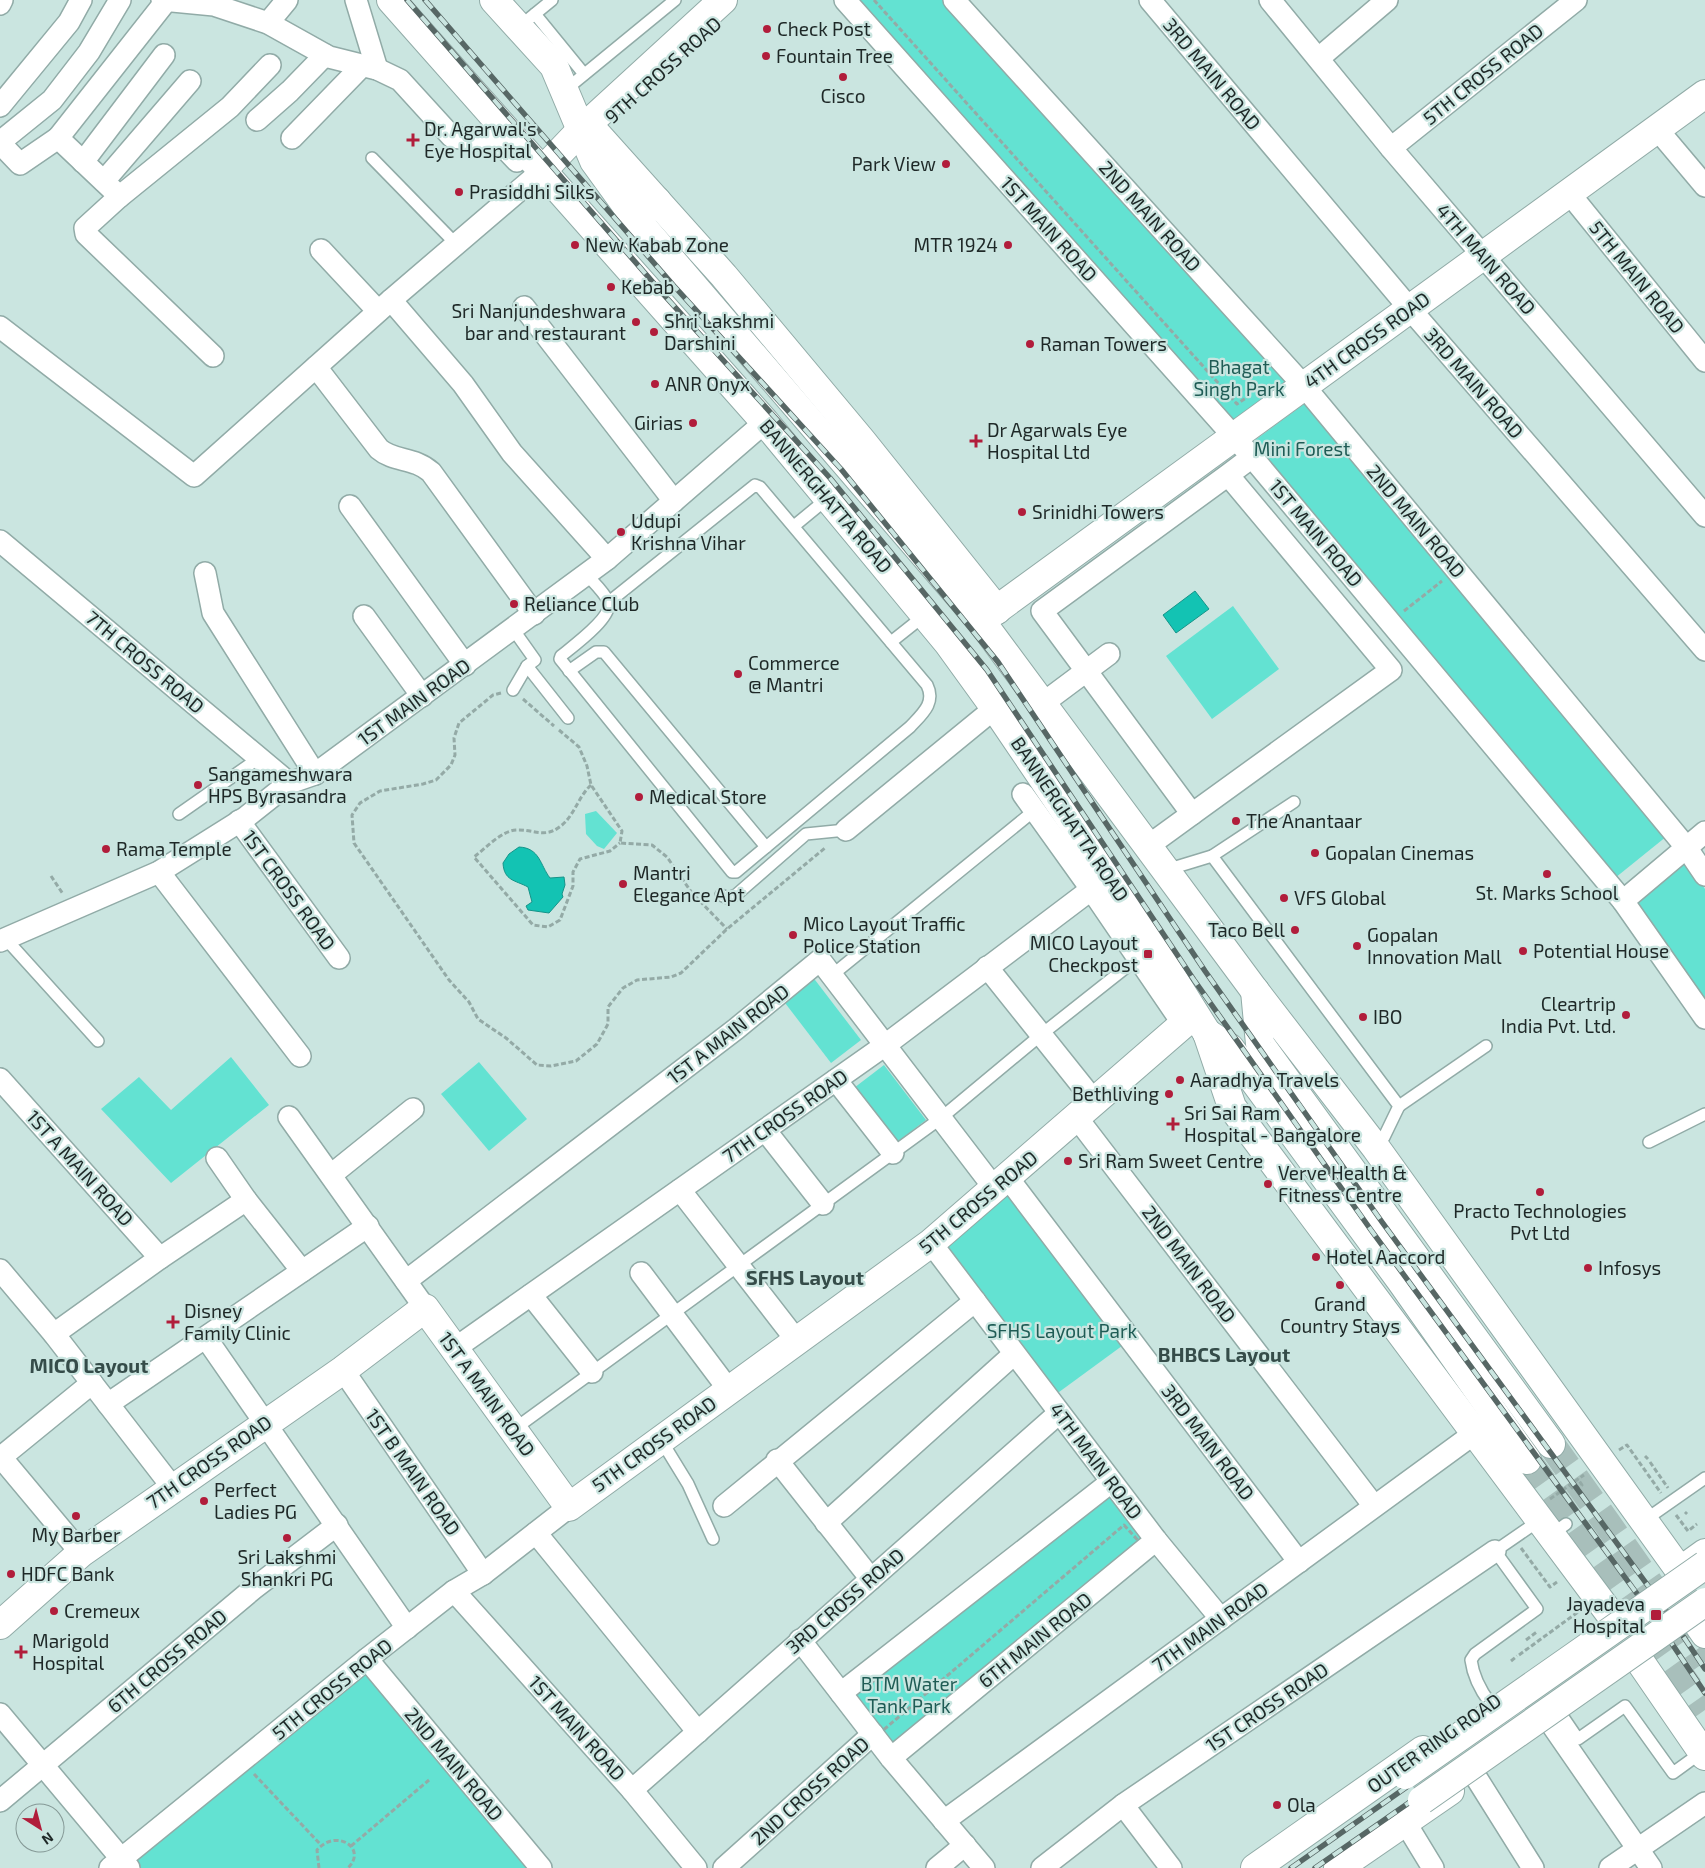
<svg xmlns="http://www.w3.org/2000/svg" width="1705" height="1868" font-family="'Exo 2',sans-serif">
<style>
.green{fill:#63e2d2}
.water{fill:#13c3b3;stroke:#169489}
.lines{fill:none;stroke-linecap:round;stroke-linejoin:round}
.primary-tunnel{stroke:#a8bfbb;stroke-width:28;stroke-dasharray:28 14;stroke-linecap:butt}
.lane-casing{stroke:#91aba7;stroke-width:14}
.street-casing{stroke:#91aba7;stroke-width:24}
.secondary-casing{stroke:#91aba7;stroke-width:30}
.primary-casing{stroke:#91aba7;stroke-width:30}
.highway-casing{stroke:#91aba7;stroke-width:30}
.path{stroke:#94aaa6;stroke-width:3;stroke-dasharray:5 2.5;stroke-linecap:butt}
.lane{stroke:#fff;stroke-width:11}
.street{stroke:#fff;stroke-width:21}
.secondary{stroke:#fff;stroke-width:28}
.primary{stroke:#fff;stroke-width:28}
.highway{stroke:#fff;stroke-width:28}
.rail-casing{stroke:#576765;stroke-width:5.5}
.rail{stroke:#cae5e0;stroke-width:4;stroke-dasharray:11;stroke-linecap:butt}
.primary-bridge-casing{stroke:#91aba7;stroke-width:30;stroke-linecap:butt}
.primary-bridge{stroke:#fff;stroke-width:28}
.poi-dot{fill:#b11d3b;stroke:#cae5e0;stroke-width:2}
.labels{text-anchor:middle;stroke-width:4.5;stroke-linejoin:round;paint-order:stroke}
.poi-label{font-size:19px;fill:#1e2827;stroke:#cae5e0;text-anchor:start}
.street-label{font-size:19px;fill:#1e2827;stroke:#cae5e0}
.park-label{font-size:19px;fill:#1f5c55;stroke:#cae5e0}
.neighbourhood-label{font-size:20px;font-weight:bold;fill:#354c49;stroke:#cae5e0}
</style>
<rect width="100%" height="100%" fill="#cae5e0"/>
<g class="green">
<polygon points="856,0 943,0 1292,384 1235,425"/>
<polygon points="1307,402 1667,836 1615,878 1251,443"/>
<polygon points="1233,606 1279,669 1212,719 1166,656"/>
<polygon points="596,811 617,833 604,849 597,846 586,834 585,814"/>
<polygon points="1683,857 1705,889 1705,1004 1632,900"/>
<polygon points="812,976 861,1040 831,1063 782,999"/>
<polygon points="231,1057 269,1105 171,1183 101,1109 139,1077 171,1110"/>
<polygon points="479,1062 527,1119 489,1151 441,1094"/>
<polygon points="884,1065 926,1120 892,1146 850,1091"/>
<polygon points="1008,1188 1126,1343 1055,1395 942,1243"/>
<polygon points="1114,1488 1154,1541 893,1754 850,1697"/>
<polygon points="367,1659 541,1868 129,1868 121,1858"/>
</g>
<g class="water">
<polygon points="1195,591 1209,609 1176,633 1163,615"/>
<path d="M 519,847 C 540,848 540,865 550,878 L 564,877 L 565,885 L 562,894 L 563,897 L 549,913 L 528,910 L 526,906 L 532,902 L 528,887 C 515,880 504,881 503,863 L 509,854 Z"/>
</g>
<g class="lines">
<g class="primary-tunnel">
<polyline points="1551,1444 1705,1662"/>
<polyline points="1527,1460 1705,1710"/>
</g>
<g class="lane-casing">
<g id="lane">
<polyline points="535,14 584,74"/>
<polyline points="530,18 552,0"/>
<polyline points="564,91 675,0"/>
<polyline points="372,158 456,244"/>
<polyline points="794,526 828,498"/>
<path d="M 586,574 C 593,582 604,592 608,601 C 615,616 572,647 561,656 L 560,659 L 732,872 L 736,872 L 910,727 C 922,714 936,703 927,685 L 760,487 L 755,485 L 609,602"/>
<polyline points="891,642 925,615"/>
<polyline points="527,666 568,718"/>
<polyline points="569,671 596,652 604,652 766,847"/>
<polyline points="513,690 527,666 535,660 513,629"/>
<polyline points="179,814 259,758"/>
<polyline points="1212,856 1294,802"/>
<polyline points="1166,870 1212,856 1399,1106 1384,1137 1376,1148"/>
<polyline points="721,895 728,898 736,895 806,834 846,830"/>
<polyline points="5,938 98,1041"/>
<polyline points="831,976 1035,810"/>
<polyline points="1399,1106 1486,1046"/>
<polyline points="1649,1142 1705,1114"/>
<polyline points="513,1430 941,1118 1042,1034 1138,958"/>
<polyline points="661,1440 688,1484 713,1539"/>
<polyline points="1645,1520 1705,1478"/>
<polyline points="1551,1535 1566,1524"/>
<path d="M 1490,1703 C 1481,1691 1473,1675 1471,1660 L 1475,1654 L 1537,1609 L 1495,1551 L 1540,1520"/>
<polyline points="1561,1714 1578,1739 1625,1706 1673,1773 1702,1752"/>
</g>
</g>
<g class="street-casing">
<g id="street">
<polyline points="162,0 214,5 268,23 329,57 377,69 400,80 452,137 499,142 517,161"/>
<polyline points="356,0 377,69"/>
<polyline points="845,0 1252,457 1623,901 1705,1018"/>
<polyline points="954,0 1304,386 1686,847 1705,875"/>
<polyline points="1150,0 1410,309 1705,650"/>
<polyline points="1270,0 1391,148 1705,516"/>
<polyline points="0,4 2,0"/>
<polyline points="268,23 287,0"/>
<polyline points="1319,58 1387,0"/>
<polyline points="0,106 69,22 81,0"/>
<polyline points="257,120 290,91 325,55"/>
<polyline points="1657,129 1705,186"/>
<polyline points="58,138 166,1"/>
<polyline points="292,138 362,66"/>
<polyline points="0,142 52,100 89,52 120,0"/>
<polyline points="0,143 20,164 58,138 115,192 119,197 85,228 86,234 213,356"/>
<polyline points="1391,148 1576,0"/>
<polyline points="83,162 164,55"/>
<polyline points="104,181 190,81"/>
<polyline points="1569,193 1705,361"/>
<polyline points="119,197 230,107 270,65"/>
<polyline points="321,250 378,311"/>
<polyline points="391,300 463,384 512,453 607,559"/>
<polyline points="524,307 674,501"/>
<polyline points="0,327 194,476 391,300 543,170"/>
<path d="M 316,367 L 379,449 C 394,462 414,457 431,472 L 534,614"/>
<polyline points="1228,475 1391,670 1192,814 1042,611 1228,475 1252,457"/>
<polyline points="350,506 465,665"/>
<polyline points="0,541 289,783"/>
<polyline points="205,573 213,613 315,774"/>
<polyline points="364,616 422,696"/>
<polyline points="1042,704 1109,654"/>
<polyline points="1023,794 1091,889 1183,1024"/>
<polyline points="239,821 339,958"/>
<polyline points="846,830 995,708"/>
<polyline points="1148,846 1192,814"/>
<polyline points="159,872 300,1056"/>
<polyline points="1623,901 1705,832"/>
<polyline points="0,941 159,872 245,818 289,783 315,774 607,559 765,422"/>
<polyline points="987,967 1095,1102"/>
<polyline points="0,1079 160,1258 54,1334"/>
<polyline points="836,1080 893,1153"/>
<polyline points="289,1117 425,1308"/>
<polyline points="1077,1118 1374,1506"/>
<polyline points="765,1130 823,1204"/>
<polyline points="217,1158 246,1200"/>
<polyline points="331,1175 413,1109"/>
<polyline points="1008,1178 1299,1562"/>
<polyline points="680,1190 797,1341"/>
<polyline points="931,1243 1156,1540 1221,1619"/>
<polyline points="160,1258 246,1200 302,1271"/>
<polyline points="0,1270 54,1334 173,1488"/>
<polyline points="641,1273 729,1390"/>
<polyline points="406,1281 736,1029 820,960 995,1189"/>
<polyline points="531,1295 592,1372"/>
<polyline points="206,1338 407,1628"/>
<polyline points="454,1349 884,1046 1109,876"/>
<polyline points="343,1370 483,1574"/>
<polyline points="108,1404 368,1226"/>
<polyline points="0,1456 81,1553"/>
<polyline points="0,1458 92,1383"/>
<polyline points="777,1460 871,1579"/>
<polyline points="724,1506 975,1301"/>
<polyline points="826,1523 1014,1354"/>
<polyline points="536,1533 698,1732"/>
<polyline points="454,1591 632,1790 696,1868"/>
<polyline points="800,1640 891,1758 984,1868"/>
<polyline points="367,1659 541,1868"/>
<polyline points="841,1693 1111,1482"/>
<polyline points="0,1714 129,1868"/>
<polyline points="1550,1722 1651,1868"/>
<polyline points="891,1758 1156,1540"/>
<polyline points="1474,1774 1533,1868"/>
<polyline points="632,1790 1059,1413"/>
<polyline points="0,1801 253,1589 337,1525"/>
<polyline points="1123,1805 1171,1868"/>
<polyline points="944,1821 1475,1433"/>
<polyline points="1405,1822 1433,1868"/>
<polyline points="110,1868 367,1659 454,1591 483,1574 569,1507"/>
<polyline points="724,1868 873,1734"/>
<polyline points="937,1868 965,1845"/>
<polyline points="1042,1868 1123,1805 1495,1551"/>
<polyline points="1610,1868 1705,1803"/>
</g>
</g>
<g class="secondary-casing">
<g id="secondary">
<polyline points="594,131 724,276 862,441 997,610"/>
<polyline points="543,170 581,130 723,0"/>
<polyline points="981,621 1705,94"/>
<polyline points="0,1625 81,1553 343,1370 425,1308 569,1507 931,1243 1194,1015"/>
</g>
</g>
<g class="primary-casing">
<g id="primary">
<polyline points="1255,991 1376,1148 1680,1571 1705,1553"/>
<polyline points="1255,991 1260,1044 1551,1444"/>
<polyline points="1207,1033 1232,1107 1613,1618"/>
<polyline points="1207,1033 1230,1048 1401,1281 1527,1460"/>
<polyline points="1705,1614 1696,1621 1705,1634"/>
<polyline points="1639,1660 1705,1756"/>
</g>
</g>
<g class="highway-casing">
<g id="highway">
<polyline points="391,0 765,422 948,643 995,708 1109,876 1207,1033"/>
<polyline points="494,0 554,66 594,161 636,219 981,621 1255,991"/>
<polyline points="636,219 657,201"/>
<polyline points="1255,1868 1423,1750"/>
<polyline points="1338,1868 1450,1791"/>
</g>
</g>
<g class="path">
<polyline points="874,0 1237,404 1249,396"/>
<polyline points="1404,611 1442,581"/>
<polyline points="501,693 493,695 459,723 454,738 455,755 451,765 436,780 423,784 380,791 360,803 352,815 354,843 449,980 469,1002 478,1019 506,1038 537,1065 551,1066 576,1061 597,1044 608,1024 608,1007 623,988 637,980 671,977 681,973 727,929 825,848"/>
<polyline points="523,699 554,726"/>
<polyline points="559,730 579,747 587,766 591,785 622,831 620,843 652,845 667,857 692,893 727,929"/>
<path d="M 591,785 C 577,798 574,818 558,828 C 544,838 532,829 516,830 C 501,831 486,848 474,857 L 533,925 L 548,927 L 560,920 L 573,886 L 573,872 L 580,859 L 610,851 L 620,843"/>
<polyline points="51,876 63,894"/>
<polyline points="1619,1450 1627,1445 1661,1493"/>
<polyline points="1645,1456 1648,1459"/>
<polyline points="1650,1462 1668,1488"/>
<polyline points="1570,1485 1574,1490 1582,1485 1578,1479"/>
<polyline points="1550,1499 1584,1475"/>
<polyline points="1685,1514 1687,1512"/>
<polyline points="1676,1515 1688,1531 1697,1524"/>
<polygon points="1124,1525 1143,1546 893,1749 881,1732"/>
<polyline points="1521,1548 1550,1587 1557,1582"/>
<polyline points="1526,1640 1538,1631"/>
<polyline points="1519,1655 1578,1612 1571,1602"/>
<polyline points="1511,1661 1517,1656"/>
<polyline points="254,1774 321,1845"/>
<polyline points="351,1846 429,1780"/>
<path d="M 319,1868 L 317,1850 C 336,1828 368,1848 348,1868"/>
</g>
<use href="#lane" class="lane"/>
<use href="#street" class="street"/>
<use href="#secondary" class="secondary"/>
<use href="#primary" class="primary"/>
<use href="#highway" class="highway"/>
<g class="rail-casing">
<g id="rail">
<polyline points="407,0 664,295 830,478 987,670 1194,980 1371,1230 1654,1617 1705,1693"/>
<polyline points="425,0 674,286 841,469 998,662 1205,971 1382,1222 1665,1609 1705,1669"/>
<polyline points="1291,1868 1705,1578"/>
<polyline points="1315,1868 1705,1597"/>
</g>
</g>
<use href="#rail" class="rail"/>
<g class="primary-bridge-casing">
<g id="primary-bridge">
<polyline points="1405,1775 1705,1565"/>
<polyline points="1422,1800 1705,1602"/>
</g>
</g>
<use href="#primary-bridge" class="primary-bridge"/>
</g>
<g class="poi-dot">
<circle cx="767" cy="29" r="5"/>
<circle cx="766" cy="56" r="5"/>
<circle cx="843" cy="77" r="5"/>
<path d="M410.5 132.5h5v5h5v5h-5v5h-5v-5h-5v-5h5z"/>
<circle cx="946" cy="164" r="5"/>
<circle cx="459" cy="192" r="5"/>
<circle cx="575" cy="245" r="5"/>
<circle cx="1008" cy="245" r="5"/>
<circle cx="611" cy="287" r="5"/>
<circle cx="636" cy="322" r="5"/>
<circle cx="654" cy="332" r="5"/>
<circle cx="1030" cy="344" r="5"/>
<circle cx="655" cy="384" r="5"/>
<circle cx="693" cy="423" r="5"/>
<path d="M973.5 433.5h5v5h5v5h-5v5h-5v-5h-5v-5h5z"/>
<circle cx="1022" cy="512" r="5"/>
<circle cx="621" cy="532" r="5"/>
<circle cx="514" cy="604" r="5"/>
<circle cx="738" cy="674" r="5"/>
<circle cx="198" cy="785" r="5"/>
<circle cx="639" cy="797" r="5"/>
<circle cx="1236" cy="821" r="5"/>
<circle cx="106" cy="849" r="5"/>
<circle cx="1315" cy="853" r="5"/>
<circle cx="1547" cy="874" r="5"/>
<circle cx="623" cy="884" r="5"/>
<circle cx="1284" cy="898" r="5"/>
<circle cx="1295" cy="930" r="5"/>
<circle cx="793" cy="935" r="5"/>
<circle cx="1357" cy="946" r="5"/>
<circle cx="1523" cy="951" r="5"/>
<rect x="1143" y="949" width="10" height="10" rx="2.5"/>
<circle cx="1626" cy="1015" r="5"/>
<circle cx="1363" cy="1017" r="5"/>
<circle cx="1180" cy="1080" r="5"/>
<circle cx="1169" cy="1094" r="5"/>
<path d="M1170.5 1116.5h5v5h5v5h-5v5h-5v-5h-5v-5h5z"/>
<circle cx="1068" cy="1161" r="5"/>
<circle cx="1268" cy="1184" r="5"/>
<circle cx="1540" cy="1192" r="5"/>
<circle cx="1316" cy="1257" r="5"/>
<circle cx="1588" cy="1268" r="5"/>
<circle cx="1340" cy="1285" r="5"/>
<path d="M170.5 1314.5h5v5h5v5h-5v5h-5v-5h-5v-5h5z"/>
<circle cx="204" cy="1501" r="5"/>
<circle cx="76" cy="1516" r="5"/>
<circle cx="287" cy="1538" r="5"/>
<circle cx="11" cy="1574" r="5"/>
<circle cx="54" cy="1611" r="5"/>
<rect x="1650" y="1609" width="12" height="12" rx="2.5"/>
<path d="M18.5 1644.5h5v5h5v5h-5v5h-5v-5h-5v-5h5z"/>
<circle cx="1277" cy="1805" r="5"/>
</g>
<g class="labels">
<g class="poi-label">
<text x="777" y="36">Check Post</text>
<text x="776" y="63">Fountain Tree</text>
<text x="843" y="103" text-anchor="middle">Cisco</text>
<text x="424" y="136">Dr. Agarwal's<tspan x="424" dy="22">Eye Hospital</tspan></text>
<text x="936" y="171" text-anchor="end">Park View</text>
<text x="469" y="199">Prasiddhi Silks</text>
<text x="585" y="252">New Kabab Zone</text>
<text x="998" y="252" text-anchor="end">MTR 1924</text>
<text x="621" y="294">Kebab</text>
<text x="626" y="318" text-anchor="end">Sri Nanjundeshwara<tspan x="626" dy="22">bar and restaurant</tspan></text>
<text x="664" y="328">Shri Lakshmi<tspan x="664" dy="22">Darshini</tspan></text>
<text x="1040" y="351">Raman Towers</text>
<text x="665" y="391">ANR Onyx</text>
<text x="683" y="430" text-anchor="end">Girias</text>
<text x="987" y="437">Dr Agarwals Eye<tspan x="987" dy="22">Hospital Ltd</tspan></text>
<text x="1032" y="519">Srinidhi Towers</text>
<text x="631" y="528">Udupi<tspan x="631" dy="22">Krishna Vihar</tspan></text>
<text x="524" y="611">Reliance Club</text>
<text x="748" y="670">Commerce<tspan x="748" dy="22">@ Mantri</tspan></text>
<text x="208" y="781">Sangameshwara<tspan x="208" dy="22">HPS Byrasandra</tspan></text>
<text x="649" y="804">Medical Store</text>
<text x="1246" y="828">The Anantaar</text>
<text x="116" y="856">Rama Temple</text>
<text x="1325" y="860">Gopalan Cinemas</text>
<text x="633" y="880">Mantri<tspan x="633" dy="22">Elegance Apt</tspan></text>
<text x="1547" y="900" text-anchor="middle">St. Marks School</text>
<text x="1294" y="905">VFS Global</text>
<text x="803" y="931">Mico Layout Traffic<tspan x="803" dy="22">Police Station</tspan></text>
<text x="1285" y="937" text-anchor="end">Taco Bell</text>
<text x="1367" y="942">Gopalan<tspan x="1367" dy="22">Innovation Mall</tspan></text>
<text x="1138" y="950" text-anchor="end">MICO Layout<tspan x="1138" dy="22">Checkpost</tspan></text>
<text x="1533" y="958">Potential House</text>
<text x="1616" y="1011" text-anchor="end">Cleartrip<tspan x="1616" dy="22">India Pvt. Ltd.</tspan></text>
<text x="1373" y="1024">IBO</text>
<text x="1190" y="1087">Aaradhya Travels</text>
<text x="1159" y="1101" text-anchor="end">Bethliving</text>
<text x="1184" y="1120">Sri Sai Ram<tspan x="1184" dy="22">Hospital - Bangalore</tspan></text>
<text x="1078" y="1168">Sri Ram Sweet Centre</text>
<text x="1278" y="1180">Verve Health &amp;<tspan x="1278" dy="22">Fitness Centre</tspan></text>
<text x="1540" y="1218" text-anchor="middle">Practo Technologies<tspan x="1540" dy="22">Pvt Ltd</tspan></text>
<text x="1326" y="1264">Hotel Aaccord</text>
<text x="1598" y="1275">Infosys</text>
<text x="1340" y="1311" text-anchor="middle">Grand<tspan x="1340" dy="22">Country Stays</tspan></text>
<text x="184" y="1318">Disney<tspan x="184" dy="22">Family Clinic</tspan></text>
<text x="214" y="1497">Perfect<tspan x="214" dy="22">Ladies PG</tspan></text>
<text x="76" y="1542" text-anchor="middle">My Barber</text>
<text x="287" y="1564" text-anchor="middle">Sri Lakshmi<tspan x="287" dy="22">Shankri PG</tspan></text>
<text x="21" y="1581">HDFC Bank</text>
<text x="1645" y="1611" text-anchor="end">Jayadeva<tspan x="1645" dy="22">Hospital</tspan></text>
<text x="64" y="1618">Cremeux</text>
<text x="32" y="1648">Marigold<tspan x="32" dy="22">Hospital</tspan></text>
<text x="1287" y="1812">Ola</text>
</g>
<g class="street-label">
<text transform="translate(663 70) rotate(-42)" y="7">9TH CROSS ROAD</text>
<text transform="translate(1212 74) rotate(50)" y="7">3RD MAIN ROAD</text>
<text transform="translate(1483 74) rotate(-39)" y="7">5TH CROSS ROAD</text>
<text transform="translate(1150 216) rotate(48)" y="7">2ND MAIN ROAD</text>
<text transform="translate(1049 229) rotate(48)" y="7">1ST MAIN ROAD</text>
<text transform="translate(1486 259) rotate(49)" y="7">4TH MAIN ROAD</text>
<text transform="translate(1637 277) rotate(51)" y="7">5TH MAIN ROAD</text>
<text transform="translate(1367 340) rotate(-36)" y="7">4TH CROSS ROAD</text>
<text transform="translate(1474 383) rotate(49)" y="7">3RD MAIN ROAD</text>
<text transform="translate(826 496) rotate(50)" y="7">BANNERGHATTA ROAD</text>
<text transform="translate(1416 521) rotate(50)" y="7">2ND MAIN ROAD</text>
<text transform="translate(1316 533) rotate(50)" y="7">1ST MAIN ROAD</text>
<text transform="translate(145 662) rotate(40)" y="7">7TH CROSS ROAD</text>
<text transform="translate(414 702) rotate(-36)" y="7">1ST MAIN ROAD</text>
<text transform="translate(1070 819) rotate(56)" y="7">BANNERGHATTA ROAD</text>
<text transform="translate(289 890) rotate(54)" y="7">1ST CROSS ROAD</text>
<text transform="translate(728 1034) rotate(-38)" y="7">1ST A MAIN ROAD</text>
<text transform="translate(785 1116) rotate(-35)" y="7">7TH CROSS ROAD</text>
<text transform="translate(80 1168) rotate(48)" y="7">1ST A MAIN ROAD</text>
<text transform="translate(978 1202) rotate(-40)" y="7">5TH CROSS ROAD</text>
<text transform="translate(1189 1264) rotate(53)" y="7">2ND MAIN ROAD</text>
<text transform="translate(487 1394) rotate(54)" y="7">1ST A MAIN ROAD</text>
<text transform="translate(1208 1442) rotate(53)" y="7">3RD MAIN ROAD</text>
<text transform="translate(654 1444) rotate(-36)" y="7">5TH CROSS ROAD</text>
<text transform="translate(1096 1461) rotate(53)" y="7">4TH MAIN ROAD</text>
<text transform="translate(209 1462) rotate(-35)" y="7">7TH CROSS ROAD</text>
<text transform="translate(413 1472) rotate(55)" y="7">1ST B MAIN ROAD</text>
<text transform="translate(845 1601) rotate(-41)" y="7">3RD CROSS ROAD</text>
<text transform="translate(1210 1627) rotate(-36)" y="7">7TH MAIN ROAD</text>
<text transform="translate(1035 1640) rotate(-39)" y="7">6TH MAIN ROAD</text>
<text transform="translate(167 1661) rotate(-40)" y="7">6TH CROSS ROAD</text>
<text transform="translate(332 1689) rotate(-39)" y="7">5TH CROSS ROAD</text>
<text transform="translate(1267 1707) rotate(-34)" y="7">1ST CROSS ROAD</text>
<text transform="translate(577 1728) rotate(48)" y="7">1ST MAIN ROAD</text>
<text transform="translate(1434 1743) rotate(-35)" y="7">OUTER RING ROAD</text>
<text transform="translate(454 1764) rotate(50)" y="7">2ND MAIN ROAD</text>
<text transform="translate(810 1791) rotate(-42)" y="7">2ND CROSS ROAD</text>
</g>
<g class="park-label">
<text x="1239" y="374">Bhagat<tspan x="1239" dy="22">Singh Park</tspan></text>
<text x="1302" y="456">Mini Forest</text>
<text x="1062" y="1338">SFHS Layout Park</text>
<text x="909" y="1691">BTM Water<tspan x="909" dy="22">Tank Park</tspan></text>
</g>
<g class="neighbourhood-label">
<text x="805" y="1285">SFHS Layout</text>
<text x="1224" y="1362">BHBCS Layout</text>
<text x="89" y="1373">MICO Layout</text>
</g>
</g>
<g transform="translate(40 1828) rotate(144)"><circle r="24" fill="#cae5e0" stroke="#859996"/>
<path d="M0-4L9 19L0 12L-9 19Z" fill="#b11d3b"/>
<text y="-8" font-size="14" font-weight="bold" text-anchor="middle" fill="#1e2827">N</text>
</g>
</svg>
